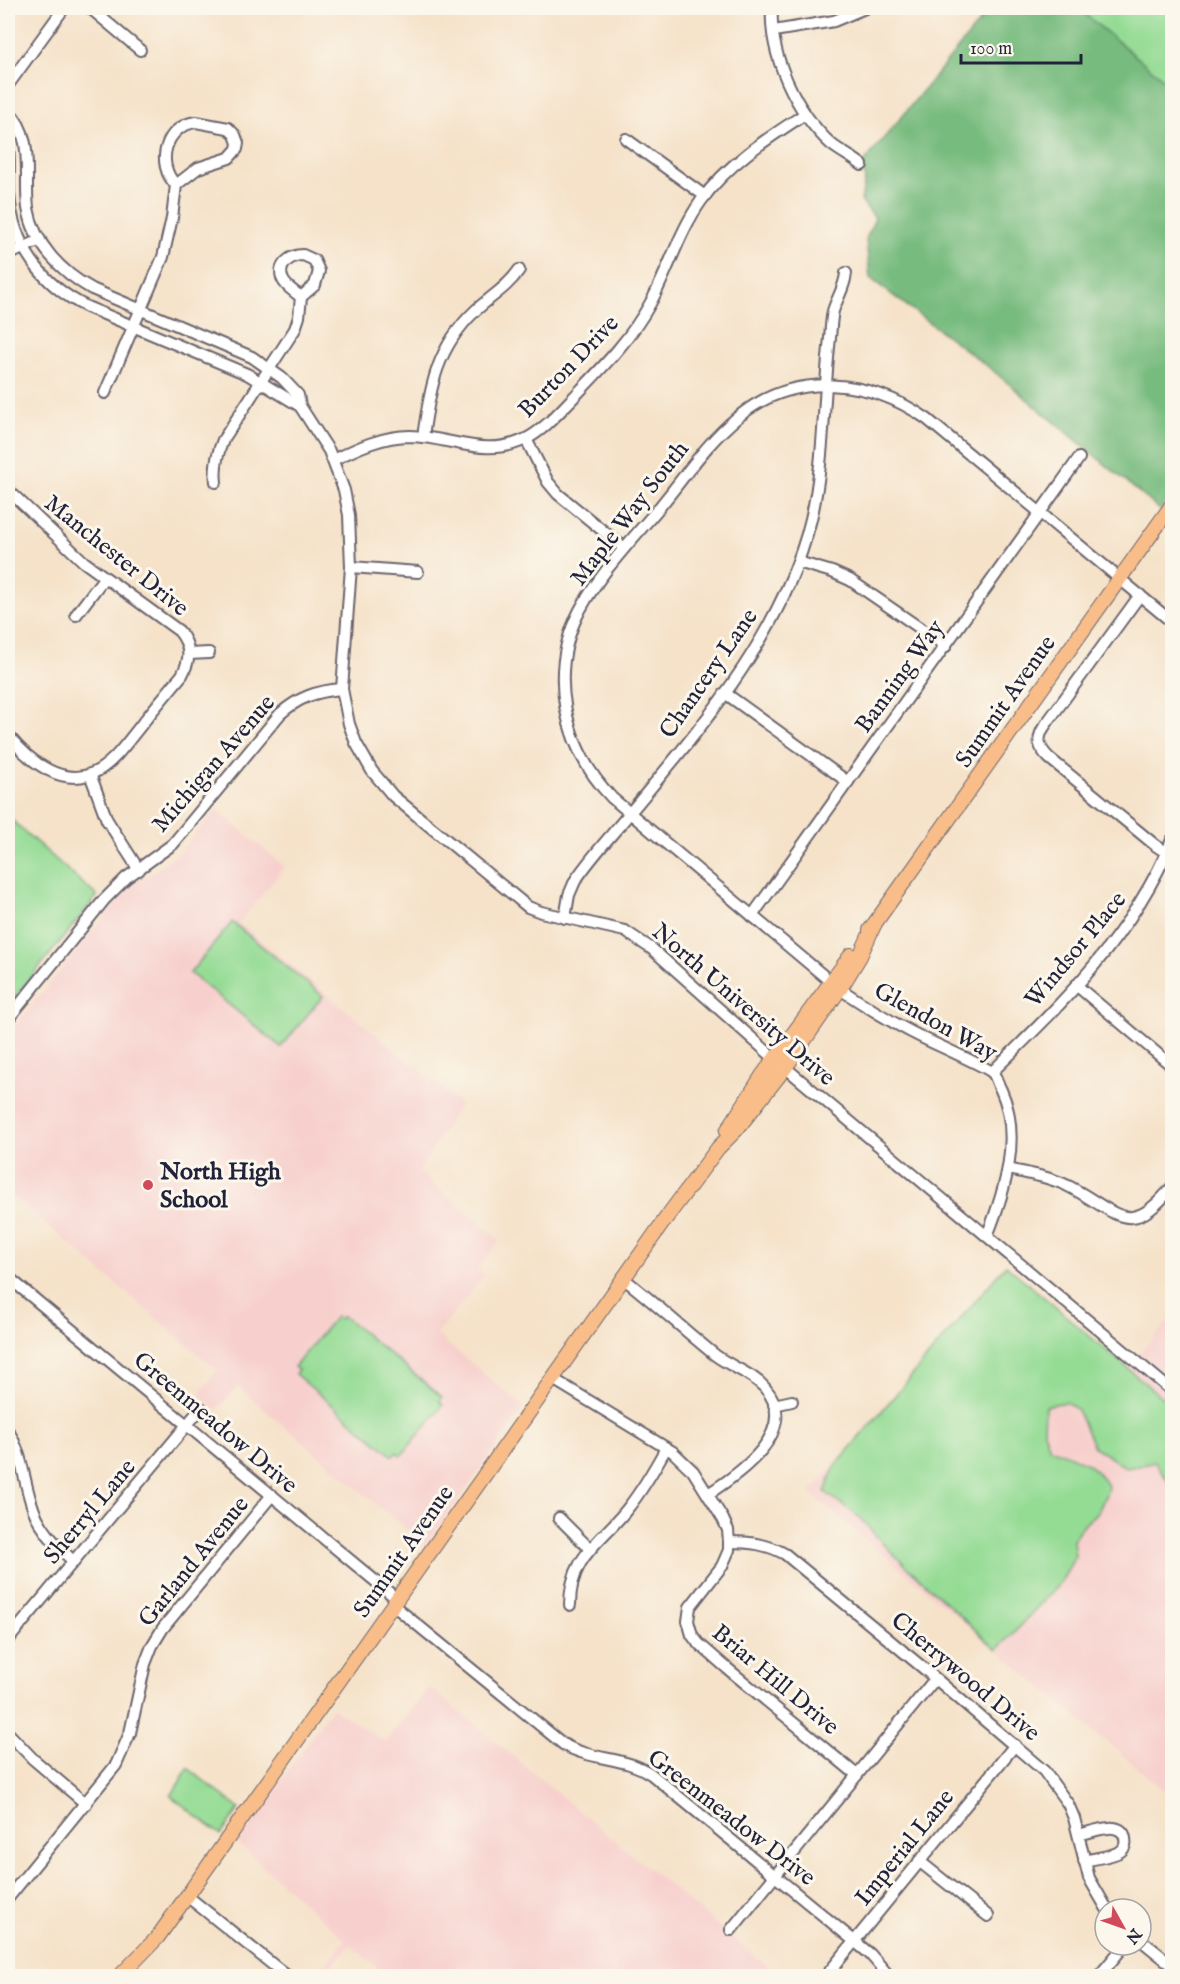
<svg xmlns="http://www.w3.org/2000/svg" width="1180" height="1984" font-family="'IM FELL English',serif">
<style>
.built{fill:#f7d0cd}
.green{fill:#94db94;stroke:#5b7e68;stroke-width:1.5}
.forest{fill:#77bb7e;stroke:#4c6e5c;stroke-width:1.5}
.lines{fill:none;stroke-linecap:round;stroke-linejoin:round}
.minor-casing{stroke:#6c656d;stroke-width:14}
.major-casing{stroke:#6c656d;stroke-width:16}
.minor{stroke:#fff;stroke-width:10}
.major{stroke:#f8bd89;stroke-width:14}
.poi-dot{fill:#d1495b;stroke:#fbf7ec;stroke-width:2}
.labels{text-anchor:middle;stroke-width:6;stroke-linejoin:round;paint-order:stroke}
.street-label{font-size:24px;fill:#22223b;stroke:#fbf7ec}
.poi-label{font-size:24px;font-weight:bold;fill:#22223b;stroke:#fbf7ec;text-anchor:start}
</style>
<rect width="100%" height="100%" fill="#fbf7ec"/>
<filter id="ink" filterUnits="userSpaceOnUse"><feTurbulence type="fractalNoise" baseFrequency=".0167" numOctaves="2"/><feDisplacementMap in="SourceGraphic" scale="12" xChannelSelector="R" yChannelSelector="G"/><feConvolveMatrix kernelMatrix="1 2 1 2 8 2 1 2 1" color-interpolation-filters="sRGB"/></filter>
<filter id="wash" filterUnits="userSpaceOnUse"><feTurbulence type="fractalNoise" baseFrequency=".008" numOctaves="4" result="noise"/><feDisplacementMap in="SourceGraphic" scale="24" xChannelSelector="R" yChannelSelector="G"/><feGaussianBlur stdDeviation="1.35" result="paint"/><feColorMatrix in="noise" values="0 0 0 0 0 0 0 0 0 0 0 0 0 0 0 0 0 1.4 0 .05"/><feComposite in="paint" operator="in"/></filter>
<g filter="url(#wash)">
<rect width="100%" height="100%" fill="#f5e2c9"/>
<g class="built">
<polygon points="216,809 285,867 239,923 460,1103 419,1172 500,1240 477,1269 485,1275 436,1334 524,1407 426,1546 238,1387 216,1410 199,1395 217,1370 8,1192 8,1034 127,889 177,855"/>
<polygon points="1007,1264 1127,1367 1172,1317 1172,1797 810,1493"/>
<polygon points="429,1687 779,1976 388,1976 350,1945 323,1976 316,1976 345,1940 237,1843 332,1707 385,1742"/>
</g>
<g class="green">
<polygon points="1077,8 1172,8 1172,88 1161,77"/>
<polygon points="8,817 97,896 8,1006"/>
<polygon points="232,922 323,996 281,1047 190,973"/>
<path d="M 1006,1265 L 1172,1406 L 1172,1487 L 1155,1462 L 1127,1468 L 1094,1447 L 1077,1410 L 1066,1402 L 1045,1406 L 1044,1432 L 1050,1448 C 1076,1458 1093,1462 1109,1487 L 1099,1510 L 1079,1530 L 1073,1541 L 1075,1556 L 1061,1582 L 997,1650 L 888,1549 L 859,1517 L 825,1492 L 835,1466 Z"/>
<polygon points="336,1316 340,1319 343,1316 442,1397 439,1401 443,1405 401,1456 397,1452 393,1456 295,1374 298,1370 294,1367"/>
<polygon points="188,1768 239,1809 221,1835 171,1796"/>
</g>
<polygon class="forest" points="991,8 1077,8 1172,86 1172,493 1160,510 991,369 870,278 866,239 875,218 861,201 865,179 862,165"/>
</g>
<g filter="url(#ink)">
<g class="lines">
<g class="minor-casing">
<g id="minor">
<polyline points="90,8 140,50"/>
<path d="M 772,8 C 769,55 796,112 831,144 C 841,152 852,157 862,165"/>
<polyline points="774,31 834,21 865,8"/>
<polyline points="8,85 64,8"/>
<path d="M 8,111 C 35,136 24,176 28,208 C 34,244 61,272 92,289 L 252,357 L 282,378 L 298,395 L 300,406 L 329,451 L 344,490 L 349,515 L 351,567 L 342,689 L 349,724 L 356,743 L 372,771 L 393,796 L 528,907 L 541,912 L 625,931 L 652,949 L 774,1058 L 1172,1391"/>
<path d="M 196,122 L 228,128 L 235,135 L 238,143 L 237,149 L 229,158 L 198,168 L 176,185 C 155,164 165,126 196,122 Z"/>
<polyline points="626,139 705,196"/>
<path d="M 8,147 C 10,162 8,178 9,193 C 12,245 42,285 87,307 L 247,374 L 300,406"/>
<polyline points="8,255 40,240"/>
<path d="M 303,255 L 314,260 L 319,271 L 315,285 L 301,297 C 295,292 286,287 283,280 C 276,266 290,255 303,255 Z"/>
<polyline points="105,393 163,257 172,218 176,185"/>
<path d="M 423,437 C 430,387 437,347 475,311 C 490,297 508,287 519,270"/>
<polyline points="526,439 548,482 558,494 624,548"/>
<path d="M 333,460 C 357,448 383,436 410,436 C 452,437 484,459 526,439 C 544,430 560,411 574,397 C 602,368 631,339 651,302 C 669,269 679,232 701,201 C 727,164 768,138 805,114"/>
<path d="M 216,482 C 214,466 217,454 223,440 L 295,329 L 299,317 L 301,297"/>
<path d="M 8,490 L 84,562 L 179,631 C 191,646 191,659 182,675 C 167,693 152,711 138,729 C 126,744 115,760 99,770 C 64,791 28,760 8,735"/>
<polyline points="798,562 832,572 850,580 946,646"/>
<polyline points="351,567 418,572"/>
<path d="M 1140,595 L 1044,727 C 1036,740 1039,748 1049,758 L 1155,845 L 1167,853"/>
<polyline points="76,615 104,578"/>
<polyline points="189,654 209,653"/>
<polyline points="725,693 848,782"/>
<polyline points="90,774 107,820 139,870"/>
<polyline points="752,916 1079,458"/>
<path d="M 565,918 L 569,895 L 575,881 C 591,857 611,836 629,814 C 703,725 783,634 811,519 C 825,460 823,398 830,338 C 831,329 831,320 833,311 C 837,298 845,287 846,273"/>
<path d="M 831,982 L 612,798 C 564,748 547,673 580,610 C 600,573 631,541 658,509 C 684,478 706,443 738,417 C 795,370 870,379 927,419 L 1172,622"/>
<polyline points="1076,985 1172,1066"/>
<path d="M 840,989 C 867,1007 894,1024 923,1038 C 935,1044 987,1067 993,1073 C 996,1077 998,1085 1001,1090 C 1022,1136 1005,1191 987,1236"/>
<path d="M 8,1019 L 104,900 L 126,878 L 173,844 L 280,714 C 299,697 317,691 342,689"/>
<path d="M 992,1072 C 1063,1003 1134,933 1172,840"/>
<path d="M 1008,1169 C 1029,1174 1051,1177 1070,1187 C 1118,1212 1129,1240 1172,1187"/>
<polyline points="8,1277 397,1599"/>
<path d="M 623,1278 C 655,1303 684,1330 715,1355 C 731,1367 752,1373 765,1388 C 802,1430 739,1474 708,1494"/>
<polyline points="553,1379 673,1452 693,1471 723,1519 728,1530 729,1542 729,1550 722,1566 690,1607 688,1621 692,1635 698,1643 728,1669 857,1775"/>
<polyline points="774,1405 792,1401"/>
<path d="M 8,1431 C 22,1453 23,1477 31,1502 C 38,1527 55,1544 74,1562"/>
<polyline points="559,1518 590,1549"/>
<path d="M 729,1542 C 750,1542 767,1544 785,1554 L 922,1667 L 1044,1771 L 1068,1804 L 1074,1818 L 1089,1878 L 1107,1909"/>
<path d="M 393,1605 L 563,1744 C 591,1761 624,1756 651,1774 L 870,1954 L 889,1976"/>
<path d="M 570,1605 C 570,1555 601,1543 628,1508 C 643,1489 655,1468 666,1448"/>
<polyline points="8,1640 201,1408"/>
<polyline points="8,1733 33,1759 86,1804"/>
<path d="M 1079,1835 C 1091,1832 1121,1819 1125,1838 C 1126,1843 1125,1848 1121,1851 C 1112,1857 1095,1858 1084,1861"/>
<polyline points="919,1861 988,1916"/>
<polyline points="187,1896 287,1976"/>
<polyline points="8,1898 116,1765 130,1733 145,1664 152,1646 163,1628 272,1495"/>
<polyline points="731,1930 935,1679"/>
<polyline points="1141,1940 1172,1965"/>
<polyline points="826,1976 1015,1745"/>
<polyline points="1099,1976 1125,1945"/>
</g>
</g>
<g class="major-casing">
<g id="major">
<polyline points="870,930 1172,505"/>
<polyline points="727,1131 762,1076 851,955"/>
<polyline points="120,1976 157,1938 187,1896 669,1214 718,1148 737,1129 785,1068 840,989 860,956 875,923"/>
</g>
</g>
<use href="#minor" class="minor"/>
<use href="#major" class="major"/>
</g>
</g>
<circle class="poi-dot" cx="148" cy="1185" r="6"/>
<g class="labels">
<g class="street-label">
<text transform="translate(568 366) rotate(-46)" y="8">Burton Drive</text>
<text transform="translate(629 513) rotate(-52)" y="8">Maple Way South</text>
<text transform="translate(117 555) rotate(39)" y="8">Manchester Drive</text>
<text transform="translate(708 673) rotate(-55)" y="8">Chancery Lane</text>
<text transform="translate(899 676) rotate(-54)" y="8">Banning Way</text>
<text transform="translate(1005 701) rotate(-55)" y="8">Summit Avenue</text>
<text transform="translate(213 763) rotate(-49)" y="8">Michigan Avenue</text>
<text transform="translate(1075 949) rotate(-50)" y="8">Windsor Place</text>
<text transform="translate(744 1004) rotate(41)" y="8">North University Drive</text>
<text transform="translate(936 1021) rotate(29)" y="8">Glendon Way</text>
<text transform="translate(216 1422) rotate(40)" y="8">Greenmeadow Drive</text>
<text transform="translate(89 1511) rotate(-50)" y="8">Sherryl Lane</text>
<text transform="translate(403 1551) rotate(-55)" y="8">Summit Avenue</text>
<text transform="translate(193 1561) rotate(-51)" y="8">Garland Avenue</text>
<text transform="translate(966 1676) rotate(40)" y="8">Cherrywood Drive</text>
<text transform="translate(776 1679) rotate(40)" y="8">Briar Hill Drive</text>
<text transform="translate(732 1817) rotate(38)" y="8">Greenmeadow Drive</text>
<text transform="translate(904 1847) rotate(-51)" y="8">Imperial Lane</text>
</g>
<g class="poi-label">
<text x="160" y="1179">North High<tspan x="160" dy="28">School</tspan></text>
</g>
</g>
<rect width="1180" height="1984" fill="none" stroke="#fbf7ec" stroke-width="30"/>
<g transform="translate(1123 1927) rotate(130)"><circle r="28" fill="#fbf7ec" stroke="#a4a2a5" stroke-width="1.5"/>
<path d="M0-4.5L10 22L0 15L-10 22Z" fill="#d1495b"/>
<text y="-9" font-size="16" font-weight="bold" text-anchor="middle" fill="#22223b">N</text>
</g>
<path d="M961 54v9h120v-9" fill="none" stroke="#22223b" stroke-width="3"/>
<text x="970" y="54" font-size="18" fill="#22223b" stroke="#fbf7ec" stroke-width="4.5" paint-order="stroke">100 m</text>
</svg>
